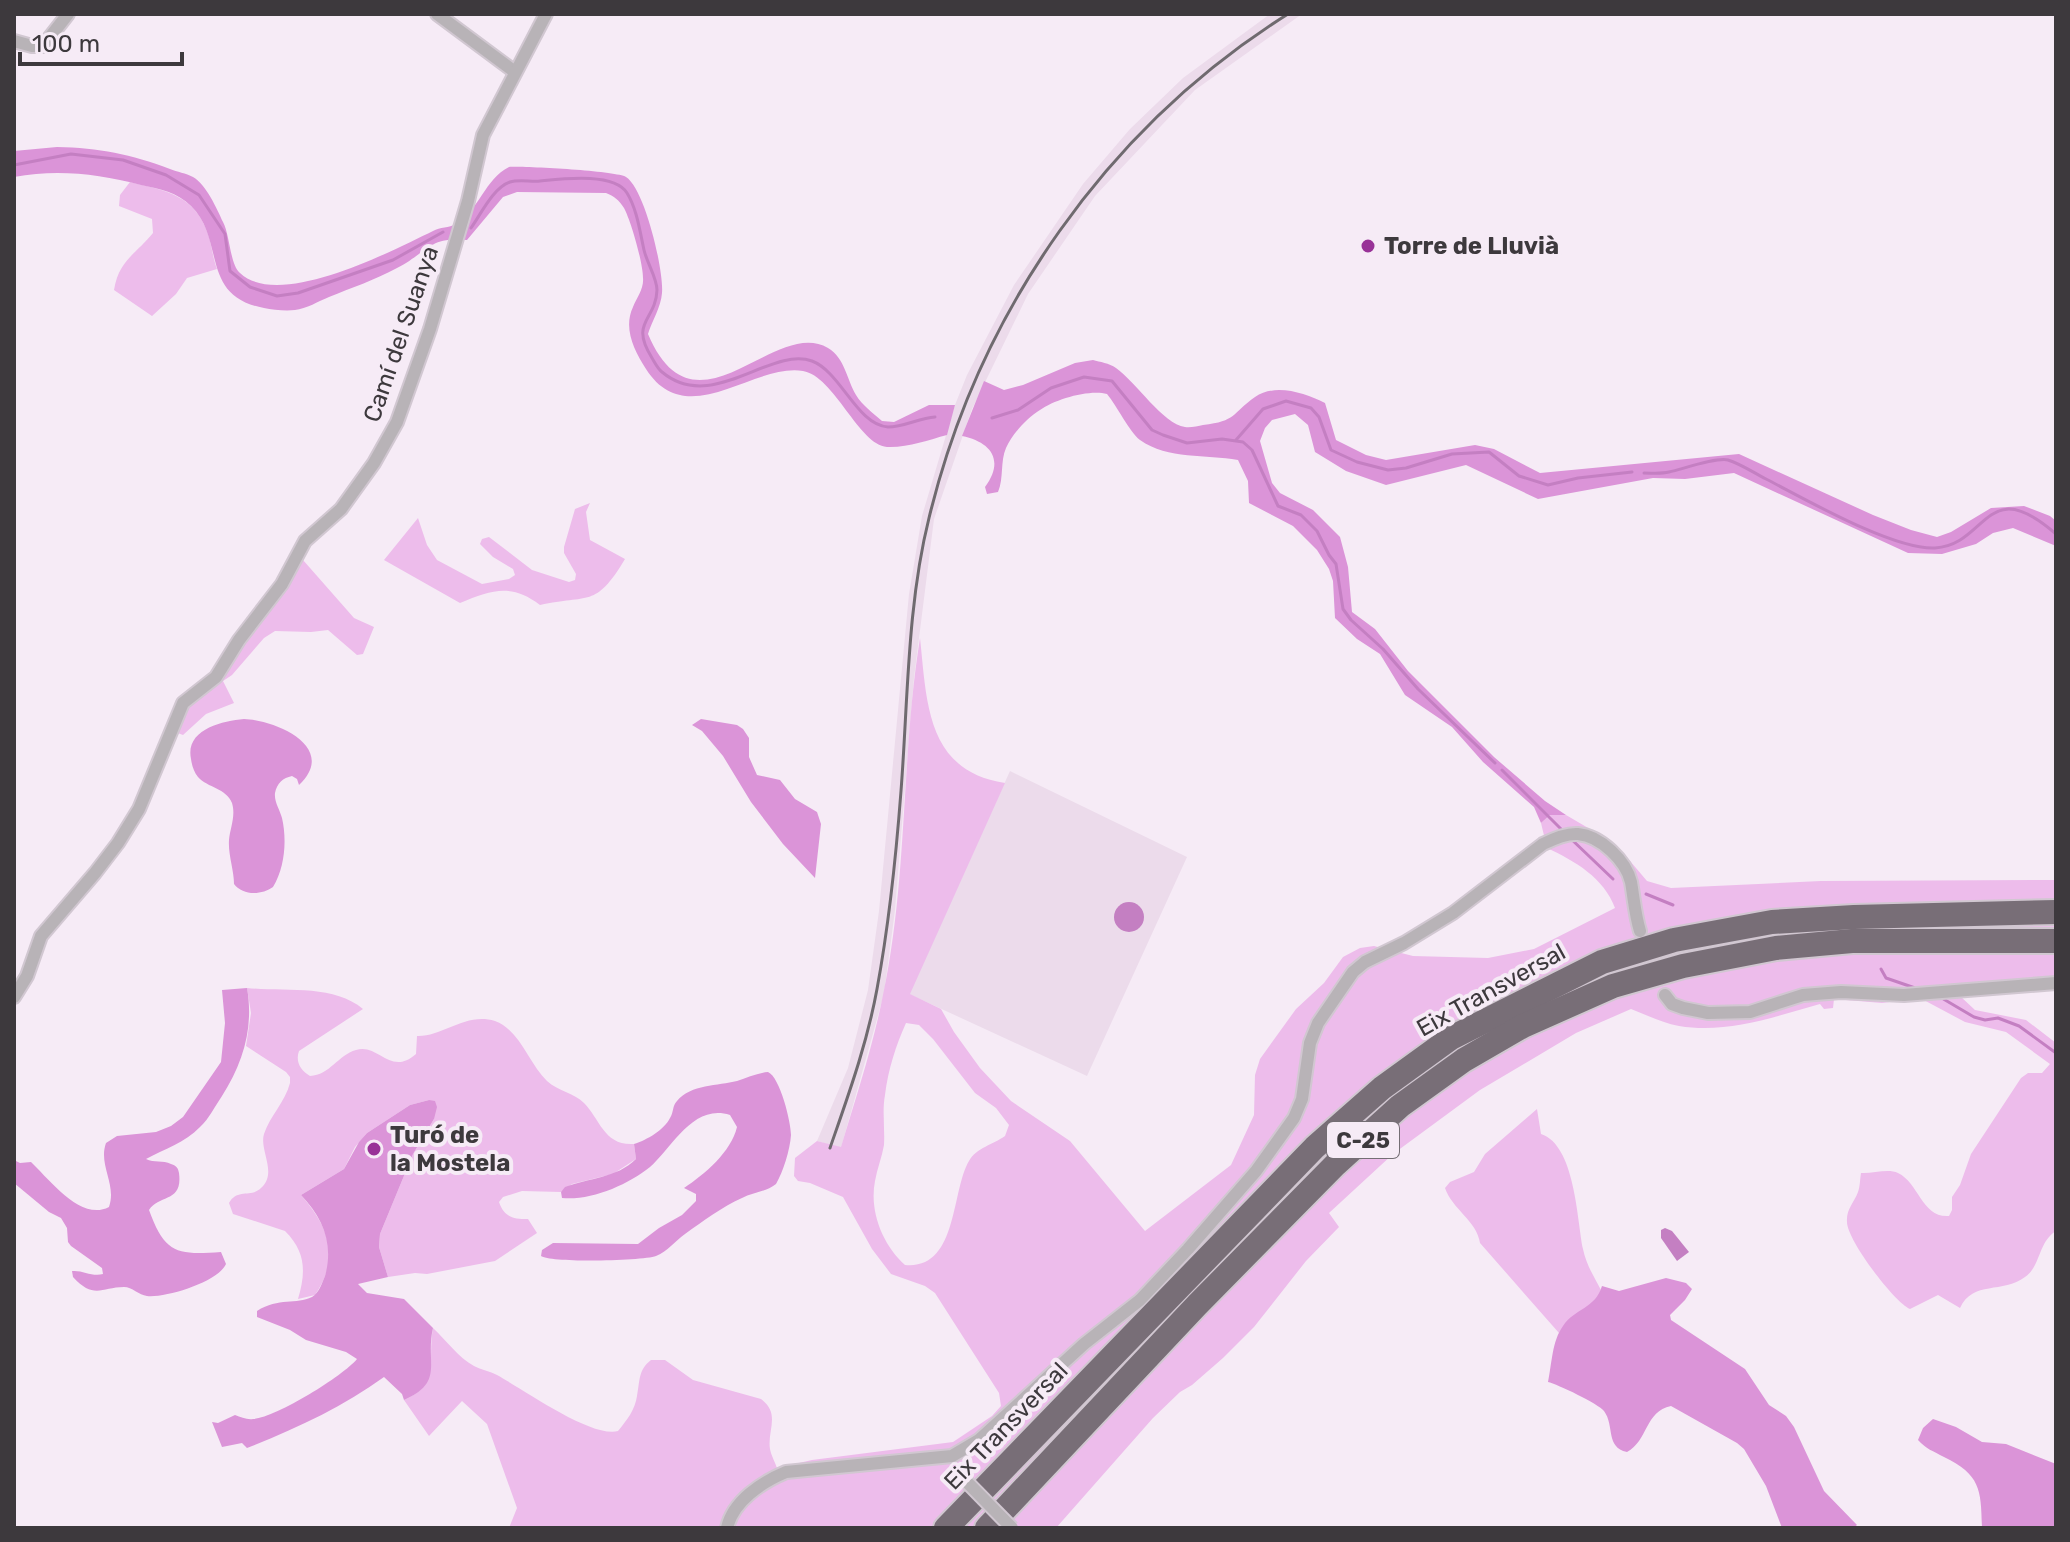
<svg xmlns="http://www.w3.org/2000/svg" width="2070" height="1542" font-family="Rubik,sans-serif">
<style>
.built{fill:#ecdbeb}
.green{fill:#edbceb;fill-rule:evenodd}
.forest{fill:#db94d8}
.water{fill:#c47fc2}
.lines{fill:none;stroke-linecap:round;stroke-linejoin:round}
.stream{stroke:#c47fc2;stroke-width:3}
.minor-casing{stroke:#d1c7d1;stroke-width:16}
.motorway-casing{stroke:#d1c7d1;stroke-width:28}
.minor{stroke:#b8b3b7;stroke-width:12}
.motorway{stroke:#786e77;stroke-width:24}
.rail{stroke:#6f6a6f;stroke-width:3}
.minor-bridge-casing{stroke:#d1c7d1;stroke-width:16;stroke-linecap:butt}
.minor-bridge{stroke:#b8b3b7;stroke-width:12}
.poi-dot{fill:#983297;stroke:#f6ebf6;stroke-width:3}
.labels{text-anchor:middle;stroke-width:8;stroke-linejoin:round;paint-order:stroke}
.shield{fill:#f6ebf6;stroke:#746e74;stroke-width:2}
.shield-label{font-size:22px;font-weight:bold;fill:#3d393d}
.poi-label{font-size:24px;font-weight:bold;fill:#3d393d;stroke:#f6ebf6;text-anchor:start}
.street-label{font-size:24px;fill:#3d393d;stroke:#f6ebf6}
</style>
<rect width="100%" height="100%" fill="#f6ebf6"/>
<g class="built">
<polygon points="1270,14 1302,14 1195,90 1095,196 1028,294 972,409 934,519 914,678 895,910 884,994 841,1148 817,1141 848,1068 868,990 879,911 909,594 922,516 955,405 967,375 1014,285 1083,184 1130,129 1183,78"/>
<polygon points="1010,771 1187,857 1087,1076 909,994"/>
</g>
<g class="green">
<path d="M 130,182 C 167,191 196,195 209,237 C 212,248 213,258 217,269 L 187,278 L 176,294 L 152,316 L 114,290 C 119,260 135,255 153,233 L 152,219 L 119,206 L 120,195 Z"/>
<path d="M 590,503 L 586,512 L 590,540 L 625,559 C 595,609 589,594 540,605 C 511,583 492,590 460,603 L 384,560 L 418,518 L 427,545 L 437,560 L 482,584 L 509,579 L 515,575 L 513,569 L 493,557 L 480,544 L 482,539 L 489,537 L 532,570 L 569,582 L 575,580 L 576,574 L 564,553 L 564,547 L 575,509 Z"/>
<polygon points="303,560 354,618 374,627 363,654 357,655 328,630 311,632 275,631 264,638 232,675 223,681 234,703 206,714 183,735 175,732 186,711 229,667"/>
<path d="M 920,638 C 927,702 926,771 1005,783 L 910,994 L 941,1009 L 954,1032 L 980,1068 L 1011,1101 L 1070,1141 L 1145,1231 L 1231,1165 L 1254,1115 L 1255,1075 L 1260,1059 L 1296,1009 L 1324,983 L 1343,957 L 1360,948 L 1374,946 L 1413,956 L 1488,958 L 1534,949 L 1615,908 C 1604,878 1575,861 1547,848 L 1541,823 L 1550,815 L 1566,815 L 1595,832 L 1625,855 L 1647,881 L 1671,888 L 1821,881 L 2056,880 L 2056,988 L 1960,996 L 1975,1010 L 2026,1020 L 2056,1043 L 2056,1231 C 2038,1242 2041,1266 2025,1277 C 2003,1294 1973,1280 1960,1308 L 1938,1295 L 1910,1309 C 1894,1302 1847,1240 1847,1222 C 1846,1209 1854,1203 1858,1192 C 1860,1187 1860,1179 1861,1173 C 1872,1174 1888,1168 1898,1173 C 1919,1183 1922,1218 1949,1216 L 1952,1210 L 1952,1197 L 1960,1185 L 1971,1154 L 2021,1078 L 2028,1073 L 2042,1073 L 2050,1064 L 2006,1032 L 1965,1022 L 1920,998 L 1882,1003 L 1834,999 L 1833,1008 L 1824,1009 L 1820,1004 C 1774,1017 1727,1034 1679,1026 C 1662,1023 1647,1015 1631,1009 L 1576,1033 L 1480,1090 L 1393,1154 L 1329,1213 L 1339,1227 L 1306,1261 L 1254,1327 L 1223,1358 L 1192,1385 L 1180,1392 L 1153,1418 L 1056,1528 L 509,1528 L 517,1508 L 487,1424 L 462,1401 L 429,1436 L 404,1400 C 441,1384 427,1361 433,1328 C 446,1340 459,1358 474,1366 C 481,1370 490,1371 497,1375 C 523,1389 591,1438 618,1431 C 627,1420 635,1410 637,1396 C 640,1381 638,1370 651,1360 L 665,1360 L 693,1380 L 761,1399 C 781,1414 767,1430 770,1449 C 771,1455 775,1462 777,1468 L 812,1460 L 953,1442 L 992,1416 L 1001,1406 L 999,1393 L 935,1293 L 925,1286 L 891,1274 L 872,1249 L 843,1197 L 810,1183 L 798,1181 L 794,1176 L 795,1158 L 817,1141 L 841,1147 C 856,1097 873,1046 883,995 C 908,878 901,756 920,638 ZM 906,1023 L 919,1025 L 933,1039 L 975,1093 L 996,1108 L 1009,1125 L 1005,1136 C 994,1144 976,1148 969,1161 C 951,1191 958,1270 905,1265 C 883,1245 869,1212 875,1181 C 877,1169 882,1157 884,1145 C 885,1128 882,1111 885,1095 C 888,1070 896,1045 906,1023 Z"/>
<path d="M 247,988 C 285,992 333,984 363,1009 L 299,1051 C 295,1062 301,1071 310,1076 C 330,1075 338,1055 356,1050 C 379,1043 390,1077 416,1054 L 417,1036 C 443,1037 465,1012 495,1021 C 520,1030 529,1064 547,1081 C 558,1091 574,1093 584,1103 C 600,1119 604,1146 634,1144 L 636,1159 L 613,1174 L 572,1184 L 561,1192 L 522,1191 L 503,1197 L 499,1202 C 504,1217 513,1219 528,1219 L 537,1233 L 495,1261 L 427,1274 L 415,1273 L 388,1277 L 379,1247 L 380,1234 L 413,1154 L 434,1119 L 429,1100 L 410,1105 L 367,1133 L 355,1147 L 344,1169 L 301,1195 C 328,1226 341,1257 315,1295 L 298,1299 C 306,1272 306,1252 285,1231 L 233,1214 L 229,1203 C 237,1188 251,1198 261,1188 C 278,1173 259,1150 264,1134 C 270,1116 285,1102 290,1083 L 290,1077 L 286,1072 L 246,1046 L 251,1013 Z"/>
<path d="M 1537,1109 L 1541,1134 C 1575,1145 1577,1219 1583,1249 C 1586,1264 1594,1277 1601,1290 C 1595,1307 1570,1316 1559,1333 L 1480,1243 C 1477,1221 1452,1209 1445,1188 L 1450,1182 L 1474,1172 L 1485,1154 Z"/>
</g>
<g class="forest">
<path d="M 57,147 C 99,148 131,154 170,169 C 177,172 186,173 193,177 C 206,184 217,209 223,222 C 230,235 230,265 240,273 C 279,310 392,251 433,231 C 440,227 449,228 456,224 C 479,210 485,179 509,167 C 524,166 616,171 626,177 C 645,189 664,271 662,293 C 661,307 652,321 648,334 C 695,445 774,316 828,348 C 845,358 847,380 856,395 C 862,405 873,413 882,421 L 894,422 L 929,405 L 955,405 L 947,435 C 928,440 907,448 887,447 C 859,445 834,376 803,371 C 752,363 687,433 646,369 C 634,350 623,328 633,307 C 637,297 644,289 643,278 C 643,263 631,221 624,208 C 619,200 614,196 606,193 L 517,192 L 503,197 L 467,240 C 428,236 427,253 397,268 C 375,280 351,288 329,297 C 319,301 306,309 295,310 C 286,311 273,310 264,308 C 199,296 226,240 191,206 C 177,192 160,189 141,185 C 98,174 58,169 14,177 L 14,151 Z"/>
<path d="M 1093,360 C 1100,362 1109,363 1116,368 C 1136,382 1163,424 1185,427 C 1190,428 1198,426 1203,425 C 1237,421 1231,414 1255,397 C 1275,383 1305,393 1325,403 L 1336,440 L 1366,455 L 1386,460 L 1475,445 L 1494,449 L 1540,473 L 1739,454 L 1873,515 L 1911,530 L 1937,537 L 1951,532 L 1991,508 L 2024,506 L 2050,516 L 2056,521 L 2056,546 L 2013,528 L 1993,533 L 1976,544 L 1942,554 L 1908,553 L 1734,473 L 1685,479 L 1653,478 L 1538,499 L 1466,465 L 1386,485 L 1346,471 L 1315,452 L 1308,425 L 1295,414 L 1272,420 L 1265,428 L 1260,441 L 1272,483 L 1280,493 L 1313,510 L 1340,537 L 1348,567 L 1352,612 L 1375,629 L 1408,671 L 1494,757 L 1545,801 L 1566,815 L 1550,815 L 1541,823 L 1534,807 L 1483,762 L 1452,727 L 1405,695 L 1380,654 L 1357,639 L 1335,618 L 1333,581 L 1329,569 L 1317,550 L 1293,526 L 1249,503 L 1248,481 L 1238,460 C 1206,454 1168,460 1140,440 C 1129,431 1117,406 1107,394 C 1090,389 1055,399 1040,410 C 1027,418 1012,434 1006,448 C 1000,462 1004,478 998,492 L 987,494 L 985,487 C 1005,460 991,442 962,436 L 984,381 L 1004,390 L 1023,385 L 1075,363 Z"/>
<path d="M 244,719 C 275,720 339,747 299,785 L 297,779 L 292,776 C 283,778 277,783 275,793 C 274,802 280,810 282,818 C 287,840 285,867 273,887 C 262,895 243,896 234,884 C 234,870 228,855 229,840 C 230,828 236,816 232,803 C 226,788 208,788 198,777 C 194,772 192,766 191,759 C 185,730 221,721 244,719 Z"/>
<polygon points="701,719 737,725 743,729 749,738 749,757 757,775 780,780 795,799 817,812 821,824 815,878 783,844 751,802 723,756 702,731 692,725"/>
<path d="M 247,988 C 254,1028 243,1063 222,1096 C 215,1106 209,1119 200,1127 C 185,1143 164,1149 146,1159 C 154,1163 163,1160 171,1164 C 177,1166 178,1168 179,1173 C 183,1203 159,1194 149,1210 C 165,1254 177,1255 221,1252 L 226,1264 C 218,1282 166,1298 147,1296 C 139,1295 132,1287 124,1287 C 102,1287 94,1300 73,1277 L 72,1271 C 83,1270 92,1277 103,1274 L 102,1268 L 71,1246 L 68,1242 L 67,1228 L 61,1218 L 49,1212 L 14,1183 L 14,1160 L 20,1163 L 31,1162 C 49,1179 81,1222 109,1207 C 117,1184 98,1165 106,1143 L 117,1136 L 156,1132 L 171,1126 L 183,1117 L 221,1062 L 225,1023 L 222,990 Z"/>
<path d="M 768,1072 C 780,1077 791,1122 791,1135 C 790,1150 783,1172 776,1184 C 766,1192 753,1192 742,1198 C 722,1207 703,1221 685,1234 C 675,1241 668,1251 656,1256 C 643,1261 550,1263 541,1256 L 542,1250 L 553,1243 L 638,1244 L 659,1228 L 682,1215 L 696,1201 L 696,1194 L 684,1188 C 705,1174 731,1152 737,1127 L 730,1115 C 693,1103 672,1148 650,1167 C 628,1185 590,1201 562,1198 L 561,1192 L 565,1187 C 589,1178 617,1178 636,1159 L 634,1144 C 647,1140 664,1130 670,1118 C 674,1112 672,1106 677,1101 C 691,1084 718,1086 737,1081 C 747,1078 757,1073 768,1072 Z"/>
<path d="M 429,1100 L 435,1101 L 437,1107 L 434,1119 L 413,1154 L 380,1234 L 379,1247 L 388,1277 L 358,1284 L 367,1293 L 404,1299 L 433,1328 C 425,1363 445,1382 404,1400 L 402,1394 L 384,1377 C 343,1407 295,1429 247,1448 L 242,1443 L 222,1447 L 212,1422 L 218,1423 L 235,1415 C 241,1417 247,1420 253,1419 C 275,1418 343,1376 357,1359 L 346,1352 L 306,1340 L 290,1330 L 257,1317 L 257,1311 C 279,1297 296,1305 312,1297 C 319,1293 322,1283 325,1276 C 334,1244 323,1218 301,1195 L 344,1169 L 359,1142 L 367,1133 L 410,1105 Z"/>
<path d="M 1666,1278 L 1686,1283 L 1692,1289 L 1685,1300 L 1670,1315 L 1671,1320 L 1745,1369 L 1769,1405 L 1786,1416 L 1794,1427 L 1824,1491 L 1857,1525 L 1853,1528 L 1782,1528 L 1766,1486 L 1744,1449 L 1737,1443 L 1671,1406 C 1645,1411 1648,1441 1627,1452 C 1605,1447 1615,1426 1604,1411 C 1599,1404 1557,1384 1548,1382 C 1552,1363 1552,1341 1563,1326 C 1575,1308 1595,1309 1602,1286 L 1619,1291 Z"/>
<path d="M 1933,1419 L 1956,1427 L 1982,1442 L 2006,1444 L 2056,1464 L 2056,1528 L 1982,1528 C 1981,1490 1981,1475 1944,1457 C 1933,1451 1926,1449 1918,1440 L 1923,1428 Z"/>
</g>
<g class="water">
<circle cx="1129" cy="917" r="15"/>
<polygon points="1665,1228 1672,1231 1689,1252 1677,1261 1661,1238 1661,1230"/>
</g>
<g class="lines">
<g class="stream">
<polyline points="14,165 71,154 123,160 166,175 199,195 225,234 230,271 250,287 277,296 298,293 393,260 443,232"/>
<path d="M 471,228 C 481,214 493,188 510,182 C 519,179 531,182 540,181 C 561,179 614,172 627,193 C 637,209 640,232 644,250 C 647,263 657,278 657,290 C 656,321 629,321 652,358 C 655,363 658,369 662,372 C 712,414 770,346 812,361 C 841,372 857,425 888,427 C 904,427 919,418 935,417"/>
<polyline points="992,418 1018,410 1051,388 1084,377 1112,381 1152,430 1163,435 1187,443 1222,439 1243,442 1252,450 1278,506 1301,515 1317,531 1329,555 1336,564 1343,609 1351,620 1383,649 1418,689 1495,763"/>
<polyline points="1236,440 1263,409 1286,401 1311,408 1319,417 1331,450 1357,462 1388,470 1406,468 1452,454 1489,452 1519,476 1548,485 1578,478 1632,472"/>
<path d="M 1644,473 C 1653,473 1661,474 1669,472 C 1683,469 1716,457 1728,460 C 1741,464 1754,473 1766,479 C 1805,499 1893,550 1935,548 C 1988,545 1985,472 2056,534"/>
<polyline points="1502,770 1564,832"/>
<polyline points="1569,837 1613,879"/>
<polyline points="1646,894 1673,905"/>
<polyline points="1881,969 1886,978 1918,989"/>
<polyline points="1940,997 1974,1017 1985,1020 1998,1018 2019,1026 2056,1053"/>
</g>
<g class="minor-casing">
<g id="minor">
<polyline points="437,14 515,72"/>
<polyline points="14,41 32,46 43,46 68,14"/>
<polyline points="1665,995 1672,1004 1683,1008 1708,1013 1750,1012 1803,995 1841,992 1904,995 2056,983"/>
<polyline points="14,997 27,976 41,936 95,873 118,843 139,809 183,703 216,677 239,640 282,584 305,541 341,509 374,463 397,422 430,329 468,201 483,135 546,14"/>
<path d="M 727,1528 C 733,1501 762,1482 786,1472 L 952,1456 L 979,1440 L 1084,1344 L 1140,1300 L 1188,1249 L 1256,1171 L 1294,1118 L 1302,1099 L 1310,1043 L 1318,1023 L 1353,972 L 1365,962 L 1404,943 L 1453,913 L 1543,844 C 1553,839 1566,833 1578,834 C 1601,836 1626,861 1631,882 C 1634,899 1635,915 1640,931"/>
</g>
</g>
<g class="motorway-casing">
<g id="motorway">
<polyline points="946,1528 1315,1147 1382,1088 1451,1038 1602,962 1674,940 1772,922 1854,917 2056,912"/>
<polyline points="987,1528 1197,1305 1335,1165 1400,1106 1464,1060 1523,1026 1613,986 1683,966 1776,948 1852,941 2056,941"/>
</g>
</g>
<use href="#minor" class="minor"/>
<use href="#motorway" class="motorway"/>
<path class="rail" d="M 830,1148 C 848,1096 867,1044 877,989 C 889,924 896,857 901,791 C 908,701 907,606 929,518 C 979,311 1108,127 1288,14"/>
<g class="minor-bridge-casing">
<polyline id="minor-bridge" points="959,1474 1012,1528"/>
</g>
<use href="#minor-bridge" class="minor-bridge"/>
</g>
<g class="poi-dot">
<circle cx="1368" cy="246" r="8"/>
<circle cx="374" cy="1149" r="8"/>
</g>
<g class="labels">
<rect class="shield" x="1327" y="1122" width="72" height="36" rx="6"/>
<g class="shield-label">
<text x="1363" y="1148">C-25</text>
</g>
<g class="poi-label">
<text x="1384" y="254">Torre de Lluvià</text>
<text x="390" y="1143">Turó de<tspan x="390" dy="28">la Mostela</tspan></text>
</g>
<g class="street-label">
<text transform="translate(401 334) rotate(-71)" y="8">Camí del Suanya</text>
<text transform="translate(1491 990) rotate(-29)" y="8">Eix Transversal</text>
<text transform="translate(1006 1426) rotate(-46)" y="8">Eix Transversal</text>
</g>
</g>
<rect width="2070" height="1542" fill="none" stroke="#3d393d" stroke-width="32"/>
<path d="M20 52v12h162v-12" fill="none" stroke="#3d393d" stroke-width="4"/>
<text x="32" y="52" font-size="24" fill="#3d393d" stroke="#f6ebf6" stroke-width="6" paint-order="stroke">100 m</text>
</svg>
